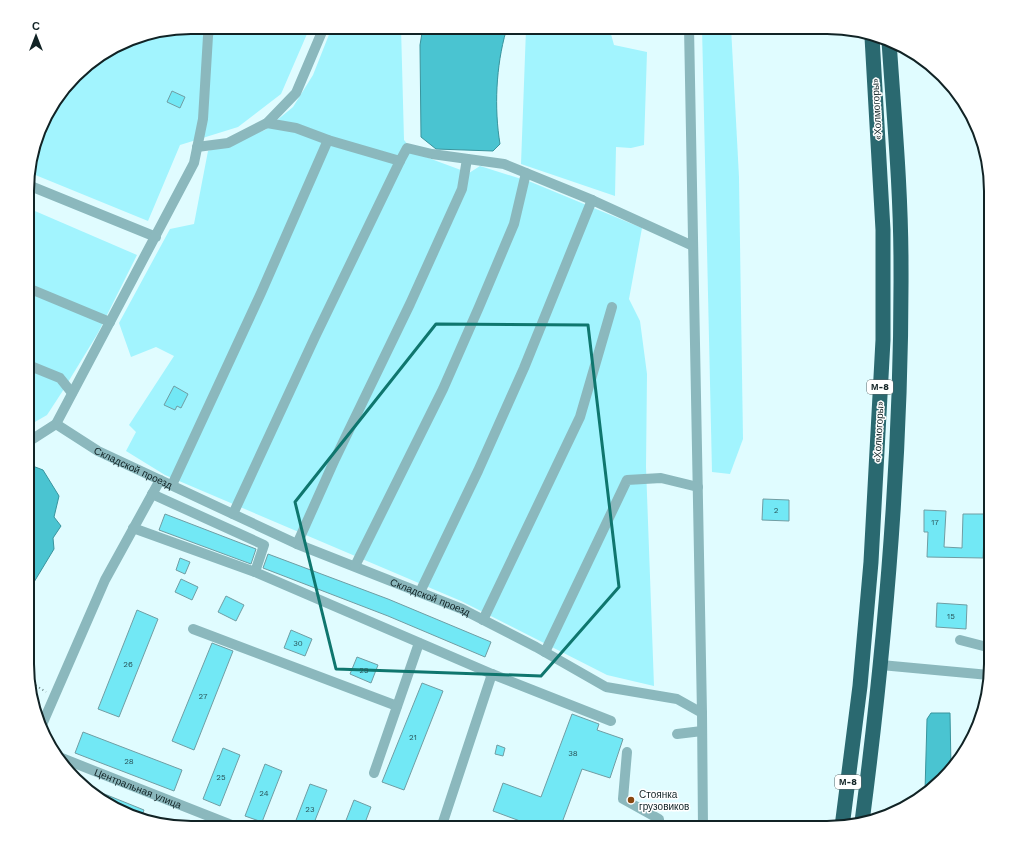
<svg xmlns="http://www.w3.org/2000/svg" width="1018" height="855" font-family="'Work Sans',sans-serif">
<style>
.green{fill:#a2f4fe}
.water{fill:#4ac4d1;stroke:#39949d}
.building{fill:#72e8f5;stroke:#709da3}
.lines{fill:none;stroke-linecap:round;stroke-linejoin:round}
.path{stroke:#708789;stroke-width:2;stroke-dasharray:1 3;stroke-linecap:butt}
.minor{stroke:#8bb8bd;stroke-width:10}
.highway{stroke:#2a6970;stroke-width:15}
.marked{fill:none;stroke:#0f766e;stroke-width:3;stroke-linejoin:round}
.poi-dot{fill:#884810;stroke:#fff;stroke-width:1.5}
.labels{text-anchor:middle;stroke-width:3;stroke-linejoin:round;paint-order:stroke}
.number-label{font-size:8px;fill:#295459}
.shield{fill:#fff;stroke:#586566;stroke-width:1}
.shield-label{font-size:9px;font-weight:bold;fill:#112325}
.street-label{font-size:10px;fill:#112325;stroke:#fff}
.poi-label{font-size:10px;fill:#112325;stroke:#fff;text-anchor:start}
.rim{fill:none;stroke:#112325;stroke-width:2}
</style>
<rect width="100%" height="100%" fill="#e0fcff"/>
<g class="green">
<polygon points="191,27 310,27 281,94 238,127 180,145 148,221 28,172 49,109 83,68 138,36"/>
<polygon points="332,27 401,27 404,140 415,153 469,173 480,166 531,182 642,228 629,299 640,321 647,374 646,467 654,686 607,675 461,601 165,475 126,451 136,432 129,425 174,356 156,347 131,357 119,323 170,229 194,224 208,151 265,130 293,107 313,75"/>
<polygon points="536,27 609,27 614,45 647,52 644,145 631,148 616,147 615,196 521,164 526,29"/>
<polygon points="702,27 731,27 739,177 743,439 730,474 712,472"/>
<polygon points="28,208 137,255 98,333 62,392 47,415 28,426"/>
</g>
<g class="water">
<path d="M 423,27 L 497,27 L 506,31 C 496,66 494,108 500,144 L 493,151 L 436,149 L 421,137 L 420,45 Z"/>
<polygon points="30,465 43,470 59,496 54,517 61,526 53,538 54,549 28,592 28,468"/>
<polygon points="931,713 950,713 951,767 943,780 925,791 927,719"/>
</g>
<g class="building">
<polygon points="172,91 185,97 180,108 167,102"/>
<polygon points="174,386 188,394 181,408 177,406 175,410 164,405"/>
<polygon points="763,499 789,500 789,521 762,520"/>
<polygon points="924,510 946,511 944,547 962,548 963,514 985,514 983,558 927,557 928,532 924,532"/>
<polygon points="165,514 256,549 251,564 159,530"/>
<polygon points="268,554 388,599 491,642 485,657 388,616 263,568"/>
<polygon points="180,558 190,562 185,574 176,570"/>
<polygon points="181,579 198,587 192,600 175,592"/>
<polygon points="226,596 244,605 236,621 218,612"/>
<polygon points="937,603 967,605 966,629 936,627"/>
<polygon points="137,610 158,619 119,717 98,709"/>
<polygon points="291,630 312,639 305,656 284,648"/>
<polygon points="212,643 233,651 194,750 172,741"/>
<polygon points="357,657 378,665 371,683 350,674"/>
<polygon points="422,683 443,691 404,790 382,782"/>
<polygon points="572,714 599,724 597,730 623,739 610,778 582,769 560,828 539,828 493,811 503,783 541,797"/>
<polygon points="83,732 182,770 174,791 75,753"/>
<polygon points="497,745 505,748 503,756 495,754"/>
<polygon points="223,748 240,755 220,806 203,799"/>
<polygon points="265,764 282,771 262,822 245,816"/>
<polygon points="310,784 327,790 312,828 293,828"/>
<polygon points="102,793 144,810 141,818 128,815 100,797"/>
<polygon points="354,800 371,807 363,828 343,828"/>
</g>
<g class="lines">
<polyline class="path" points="29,681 46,692"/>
<g class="minor">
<polyline points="689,27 702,713"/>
<polyline points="267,123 296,128 328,140 400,161 407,148 432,154 504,164 592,200 693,246"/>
<polyline points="197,147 228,143 267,123 296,93 324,27"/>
<polyline points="28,185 156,237"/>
<polyline points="28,288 110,322"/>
<polyline points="28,365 60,378 72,393"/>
<path id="s1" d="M 56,424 L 98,451 L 297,544 L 462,609 L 536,647 L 606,687 L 677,699 L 702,713 L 703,828"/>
<polyline points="28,442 56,424 194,163 203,119 208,36 210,27"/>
<polyline points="172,485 261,293 328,140"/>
<polyline points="152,494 264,545 255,572 492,674 441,828"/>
<polyline points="233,514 315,337 400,161"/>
<polyline points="133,528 255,572"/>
<polyline points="297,544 335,459 410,304 462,189 467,159"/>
<polyline points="355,566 443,389 479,307 514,224 526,173"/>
<polyline points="420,592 478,471 524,368 592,200"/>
<polyline points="483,620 580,417 612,307"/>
<polyline points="193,629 397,706"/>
<polyline points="960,640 991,648"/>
<polyline points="545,652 627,480 661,478 698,487"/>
<polyline points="881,665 989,675"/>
<polyline points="492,674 611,721"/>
<polyline points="41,727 105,580 160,480"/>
<polyline points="677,734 702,731"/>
<polyline points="627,752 623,799 659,819 659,828"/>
<path id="s2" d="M 59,757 L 239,828"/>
<polyline points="374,773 419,643"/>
</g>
<g class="highway">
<path d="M 862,822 C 886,638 902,451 901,265 C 901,190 894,116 889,41"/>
<polyline points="842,827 860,686 871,562 883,340 883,230 872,37"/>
</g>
</g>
<path class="marked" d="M 436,324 L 588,325 L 619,587 L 541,676 L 336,669 L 295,502 Z"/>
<circle class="poi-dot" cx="631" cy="800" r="4"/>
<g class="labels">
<g class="number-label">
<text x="776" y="513">2</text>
<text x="935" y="525">17</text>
<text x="951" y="619">15</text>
<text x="298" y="646">30</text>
<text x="128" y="667">26</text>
<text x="364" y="673">29</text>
<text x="203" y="699">27</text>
<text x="413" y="740">21</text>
<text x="573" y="756">38</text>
<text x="129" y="764">28</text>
<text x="221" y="780">25</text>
<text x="264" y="796">24</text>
<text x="310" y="812">23</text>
</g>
<g class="shield">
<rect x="867" y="380" width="26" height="14" rx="3"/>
<rect x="835" y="775" width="26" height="14" rx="3"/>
</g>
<g class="shield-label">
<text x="880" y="390">М-8</text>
<text x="848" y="785">М-8</text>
</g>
<g class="street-label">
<text transform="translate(876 109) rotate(-93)" y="4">«Холмогоры»</text>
<text transform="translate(878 432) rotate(-87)" y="4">«Холмогоры»</text>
<text dy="4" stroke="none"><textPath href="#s1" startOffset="89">Складской проезд</textPath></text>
<text dy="4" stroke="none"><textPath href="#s1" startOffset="413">Складской проезд</textPath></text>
<text dy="4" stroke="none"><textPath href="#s2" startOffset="85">Центральная улица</textPath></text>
</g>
<g class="poi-label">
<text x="639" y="798">Стоянка<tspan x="639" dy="12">грузовиков</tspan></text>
</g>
</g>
<path d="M0 0H1018V855H0ZM191 34H827A157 157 0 0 1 984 191V664A157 157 0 0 1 827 821H191A157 157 0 0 1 34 664V191A157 157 0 0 1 191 34Z" fill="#fff" fill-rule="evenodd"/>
<path class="rim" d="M191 34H827A157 157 0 0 1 984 191V664A157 157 0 0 1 827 821H191A157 157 0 0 1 34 664V191A157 157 0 0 1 191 34Z"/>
<g transform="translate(36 36)" stroke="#ffffff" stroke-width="3" paint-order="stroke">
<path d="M0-3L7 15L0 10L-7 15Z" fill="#112325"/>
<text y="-6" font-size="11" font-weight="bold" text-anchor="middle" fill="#112325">С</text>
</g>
</svg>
